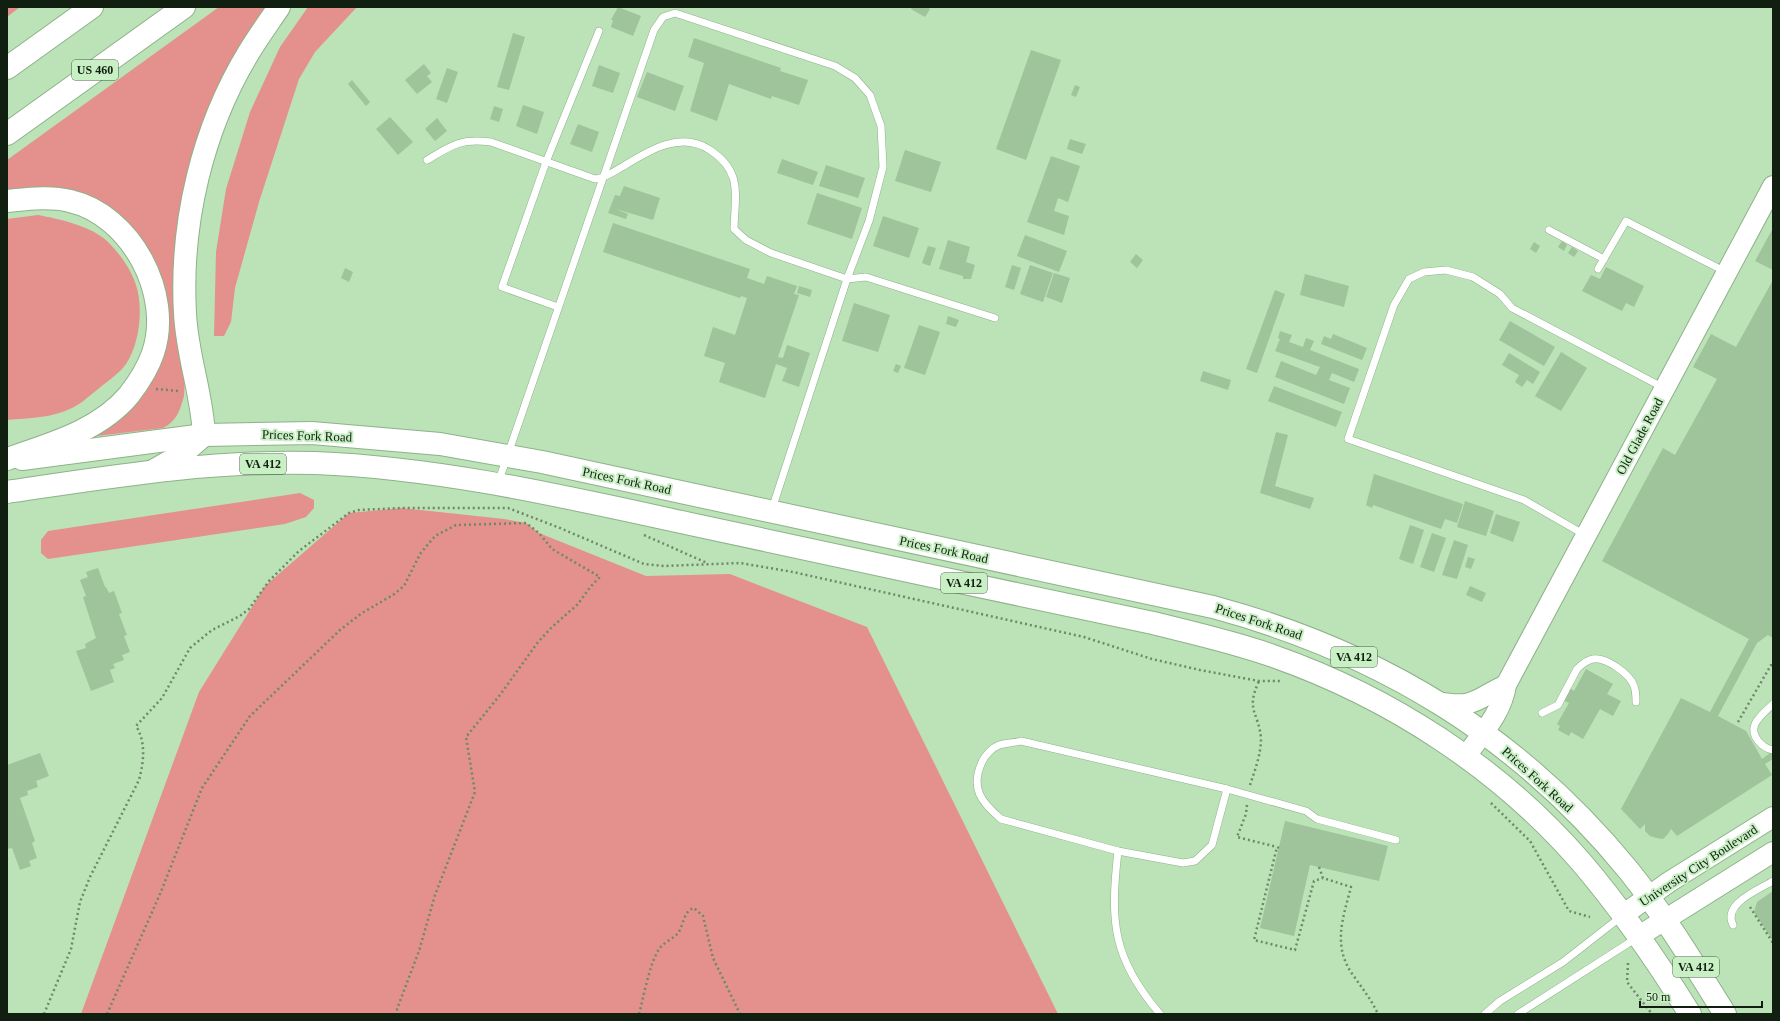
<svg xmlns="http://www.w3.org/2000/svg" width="1780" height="1021" font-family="Georgia,serif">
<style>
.green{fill:#e4908d}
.building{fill:#9fc39a}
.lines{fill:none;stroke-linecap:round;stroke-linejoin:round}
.lane-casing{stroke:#8eb289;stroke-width:8}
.secondary-casing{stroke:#8eb289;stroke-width:22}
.primary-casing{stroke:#8eb289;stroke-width:24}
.highway-casing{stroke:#8eb289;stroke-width:24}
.path{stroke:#6d886b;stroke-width:2.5;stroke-dasharray:2 3;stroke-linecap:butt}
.lane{stroke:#fff;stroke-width:7}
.secondary{stroke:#fff;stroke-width:20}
.primary{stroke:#fff;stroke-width:22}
.highway{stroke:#fff;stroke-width:22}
.labels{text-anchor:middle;stroke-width:4;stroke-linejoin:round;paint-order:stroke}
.shield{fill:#c9efc5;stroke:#485d46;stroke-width:1}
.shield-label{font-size:12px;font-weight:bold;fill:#111f10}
.street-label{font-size:13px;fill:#111f10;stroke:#c9efc5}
</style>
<rect width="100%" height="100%" fill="#bce2b8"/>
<g class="green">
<polygon points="7,7 20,7 7,17"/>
<path d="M 219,7 L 270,7 L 198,144 L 184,396 C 180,410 177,421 163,428 L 72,439 L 161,356 L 123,219 L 7,193 L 7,160 Z"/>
<polygon points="308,7 357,7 315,52 299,79 259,202 235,288 231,322 224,336 214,336 216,252 226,189 250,112 280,47"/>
<path d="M 38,215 C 59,219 92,226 108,242 C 119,253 130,268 135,282 C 144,305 140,344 126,364 C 119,374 106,382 97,390 C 89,396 81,404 72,408 C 53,418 28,418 7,420 L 7,219 Z"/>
<polygon points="300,493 314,500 314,508 306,517 285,524 48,559 41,553 41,540 48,531"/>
<polygon points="402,508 504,519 526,523 539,533 646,576 730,574 867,627 1058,1014 81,1014 199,692 265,586 349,513"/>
</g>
<g class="building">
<polygon points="618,7 641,16 633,36 611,27 613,20 611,20"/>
<polygon points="912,7 927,7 930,9 925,17 911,9"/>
<polygon points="513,33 525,37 509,90 497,87"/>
<polygon points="694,38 781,68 780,71 808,80 799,105 772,96 771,99 729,84 717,121 690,111 704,63 688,57"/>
<polygon points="1031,50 1061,60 1026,160 996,149"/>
<polygon points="424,64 431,73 427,76 432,82 417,94 405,80"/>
<polygon points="599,65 620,73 613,93 592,86"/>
<polygon points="447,68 458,72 447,103 436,99"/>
<polygon points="647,72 684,86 675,111 637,97"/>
<polygon points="352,80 370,102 366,106 348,84"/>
<polygon points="1075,85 1080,87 1076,97 1071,95"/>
<polygon points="523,105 544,112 537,134 516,126"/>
<polygon points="494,106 503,109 499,122 490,119"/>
<polygon points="390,117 413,142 398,155 376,129"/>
<polygon points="437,118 447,131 435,141 425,129"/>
<polygon points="578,124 599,132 592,152 570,144"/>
<polygon points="1070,139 1086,144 1082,154 1067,149"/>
<polygon points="905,150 941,162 931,192 895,181"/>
<polygon points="1051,156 1080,166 1068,202 1058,198 1054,211 1069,216 1064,235 1027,222"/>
<polygon points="782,159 818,172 813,185 777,173"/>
<polygon points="826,165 865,178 858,198 819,186"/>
<polygon points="624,186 660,198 653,220 616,209 628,214 626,219 608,213 615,195 620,196"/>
<polygon points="817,193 862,208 852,239 807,224"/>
<polygon points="883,216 919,228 909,258 873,246"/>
<polygon points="613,223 750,269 747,278 764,284 767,276 797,286 794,294 799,295 778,357 783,358 787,345 810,353 799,387 782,381 787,368 776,364 765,398 719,382 725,363 704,356 713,327 735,335 747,298 741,296 740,298 603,252"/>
<polygon points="1773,228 1773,270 1755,261"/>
<polygon points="1025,235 1067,251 1059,272 1017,256"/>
<polygon points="948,240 970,247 966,262 975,265 971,279 963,279 963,276 939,269"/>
<polygon points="1562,241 1567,245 1564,251 1558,247"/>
<polygon points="1534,242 1540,246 1536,253 1530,249"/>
<polygon points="928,246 936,248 930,266 922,263"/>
<polygon points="1572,247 1578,251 1574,257 1568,253"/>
<polygon points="1136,254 1143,260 1137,268 1130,262"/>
<polygon points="1012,265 1021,268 1014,290 1005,287"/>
<polygon points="1030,265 1053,273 1043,302 1020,294"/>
<polygon points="1606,267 1644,286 1634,307 1626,303 1622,311 1582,291 1591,275 1600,279"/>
<polygon points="345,268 353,272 349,282 341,278"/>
<polygon points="1054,273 1070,278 1062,303 1046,297"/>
<polygon points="1305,274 1349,286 1344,307 1300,295"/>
<polygon points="1773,280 1773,638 1768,635 1757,643 1718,716 1746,731 1762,759 1773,751 1773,759 1765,764 1772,775 1677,836 1671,829 1668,834 1663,839 1657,838 1650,836 1645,831 1645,824 1640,829 1621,809 1681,698 1710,712 1749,639 1602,561 1663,448 1675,455 1717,379 1693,367 1711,334 1736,347"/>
<polygon points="799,286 812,290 810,297 797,293"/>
<polygon points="1275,290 1285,294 1257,373 1246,369"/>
<polygon points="854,303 890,315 878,352 842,341"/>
<polygon points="948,316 959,320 956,327 946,324"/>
<polygon points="1510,321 1555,347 1544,366 1499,340"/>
<polygon points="919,325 940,332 925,375 904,368"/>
<polygon points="1280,331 1292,335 1289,342 1303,347 1306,338 1314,341 1310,350 1359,369 1354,382 1332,373 1329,380 1350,388 1344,404 1275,377 1281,361 1316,375 1320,367 1275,351 1280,339 1278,338"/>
<polygon points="1333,334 1367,348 1362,360 1321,344 1324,336 1331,339"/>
<polygon points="1561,352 1587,368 1561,411 1535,396"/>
<polygon points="1509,353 1540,372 1533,384 1527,380 1522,387 1515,382 1519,375 1502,365"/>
<polygon points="896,364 901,366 898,373 893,371"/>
<polygon points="1203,371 1231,380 1228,390 1200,381"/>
<polygon points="1274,386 1342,412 1336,427 1268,401"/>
<polygon points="1276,432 1288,435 1275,486 1314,498 1310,509 1260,493"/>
<polygon points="1374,474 1463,504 1457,523 1445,519 1441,529 1373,505 1372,508 1366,505"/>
<polygon points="1465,501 1494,511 1486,536 1457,527"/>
<polygon points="1496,514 1520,522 1513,542 1490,533"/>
<polygon points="1410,525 1424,530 1413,564 1399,559"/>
<polygon points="1432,533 1446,538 1434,572 1420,567"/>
<polygon points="1454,540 1468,545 1457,579 1442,575"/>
<polygon points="1468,557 1475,559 1471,569 1465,567"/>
<polygon points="98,568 105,587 106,587 109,593 114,591 122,613 119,614 127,635 124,636 130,652 122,655 124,660 113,664 115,668 110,670 114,682 91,691 76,651 86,648 85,644 96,638 83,597 86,596 80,580 88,577 86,572"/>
<polygon points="1470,586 1486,593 1482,602 1466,595"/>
<polygon points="1586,669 1613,684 1607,694 1621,701 1613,716 1600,709 1583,739 1571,732 1569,736 1558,730 1560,726 1557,724 1569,703 1563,700 1570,688 1574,691"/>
<polygon points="40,753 49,776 36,781 38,787 27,791 28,795 20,798 35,841 32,843 37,858 29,861 31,866 20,870 12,848 7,849 7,765"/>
<polygon points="1285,821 1388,846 1379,881 1310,865 1294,936 1260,928"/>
<polygon points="1773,891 1773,941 1754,912 1757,902"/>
</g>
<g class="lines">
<g class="lane-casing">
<g id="lane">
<path d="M 427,160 C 452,145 461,138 491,142 L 595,179 C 605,178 613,172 622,167 C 648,151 680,130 710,150 C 743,172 735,194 734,229 L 746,240 L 771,253 L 847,279 L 866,277 L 995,318"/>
<polyline points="1549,230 1604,259"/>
<polyline points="1598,269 1626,221 1726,272"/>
<polyline points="558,307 502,287 546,162 599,31"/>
<polyline points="498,483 654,30 663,17 675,13 835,66 855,78 870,95 881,126 883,167 869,221 847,279 772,509"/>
<polyline points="1585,535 1524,500 1348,439 1394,305 1409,279 1424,272 1446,270 1473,277 1500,294 1512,308 1664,388"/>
<path d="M 1773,704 C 1767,710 1759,716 1755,724 C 1750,736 1762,748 1773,750"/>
<path d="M 1542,713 L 1558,705 L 1577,669 C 1582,664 1587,660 1593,659 C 1606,657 1630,674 1634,686 C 1636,691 1636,696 1636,702"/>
<path d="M 1021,741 L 1227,789 L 1212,845 L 1195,861 L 1183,863 L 1118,851 L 1001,819 C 981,802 970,788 982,762 C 985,755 992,748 999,745 C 1005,743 1014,743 1021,741 Z"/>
<polyline points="1227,789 1306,811 1317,819 1396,840"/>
<path d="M 1118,851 C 1110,921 1112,958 1160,1014"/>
<path d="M 1733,925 C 1722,904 1758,890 1773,881"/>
<polyline points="1485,1014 1500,1001 1563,962 1622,916"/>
<polyline points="1518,1014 1638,937"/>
</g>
</g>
<g class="secondary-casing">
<g id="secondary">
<path d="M 1438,702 C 1476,709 1475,699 1506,685"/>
<path d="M 1465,757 C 1481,735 1502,713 1506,685 L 1773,186"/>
<polyline points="1623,915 1669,882 1773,817"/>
<polyline points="1639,936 1773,852"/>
</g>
</g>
<g class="primary-casing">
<g id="primary">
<path d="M 22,459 L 204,435 L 312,433 L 440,444 L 542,462 L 1213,607 C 1380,652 1519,736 1629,871 C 1665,916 1695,966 1725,1014"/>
<path d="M 7,492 C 109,477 211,460 315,463 C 444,468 570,498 695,525 C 848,558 1000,591 1153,623 C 1193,633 1234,642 1273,656 C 1390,697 1500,768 1582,863 C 1622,910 1657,961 1690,1014"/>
</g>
</g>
<g class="highway-casing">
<g id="highway">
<polyline points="7,68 92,7"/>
<polyline points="7,134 184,7"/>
<path d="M 7,201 C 28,199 49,196 70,201 C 131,215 173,294 153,353 C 148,368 139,382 129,395 C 99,431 50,444 7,459"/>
<path d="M 153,471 L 181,455 L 204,435 C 202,393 187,356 185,313 C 180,224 202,129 249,52 C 258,37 269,22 279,7"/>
</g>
</g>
<g class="path">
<polyline points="156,389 179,391"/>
<polyline points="644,535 707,563"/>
<polyline points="1738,722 1771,665 1773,666"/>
<path d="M 1250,785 C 1255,770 1261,754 1261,739 C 1259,712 1245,711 1259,681"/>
<polyline points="1491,803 1530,841 1569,911 1590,917"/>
<polyline points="1247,805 1246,814 1237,837 1277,847"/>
<polyline points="1279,848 1277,847 1254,940 1295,950 1314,881 1323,878"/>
<path d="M 1319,867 L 1323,878 L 1351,887 C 1343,918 1332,946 1353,975 C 1362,988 1371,999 1378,1014"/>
<polyline points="1750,907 1773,943"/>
<polyline points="1628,963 1627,982 1652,1014"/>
<path d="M 44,1014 L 71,949 L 80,902 L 90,877 L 139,780 C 144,761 146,742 136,726 L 162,698 L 190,648 L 212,630 L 240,616 L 249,609 L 269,581 L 299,551 L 349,513 L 359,510 L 402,508 L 508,508 L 560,528 L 644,564 L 664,566 L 740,563 L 793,572 L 1084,637 L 1152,659 L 1200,670 L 1259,681 L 1282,681"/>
<polyline points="107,1014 160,894 202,788 250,716 340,630 362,613 393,595 404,586 420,554 435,536 456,525 526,523 539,533 552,549 600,577 591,586 578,604 552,627 538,642 500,695 466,737 475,792 435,895 419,951 397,1009 398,1014"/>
<path d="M 639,1014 C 644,996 649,965 659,949 C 664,942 673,939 678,933 C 684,925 683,911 694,908 L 703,916 L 713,958 L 740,1014"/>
</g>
<use href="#lane" class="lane"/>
<use href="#secondary" class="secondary"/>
<use href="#primary" class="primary"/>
<use href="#highway" class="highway"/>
</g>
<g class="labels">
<g class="shield">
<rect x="72" y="60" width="46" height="20" rx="3"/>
<rect x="240" y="454" width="46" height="20" rx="3"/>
<rect x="941" y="573" width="46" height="20" rx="3"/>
<rect x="1331" y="647" width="46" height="20" rx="3"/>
<rect x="1673" y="957" width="46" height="20" rx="3"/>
</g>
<g class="shield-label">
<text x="95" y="74">US 460</text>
<text x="263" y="468">VA 412</text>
<text x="964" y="587">VA 412</text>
<text x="1354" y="661">VA 412</text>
<text x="1696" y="971">VA 412</text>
</g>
<g class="street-label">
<text transform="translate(307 435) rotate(2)" y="5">Prices Fork Road</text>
<text transform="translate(1639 436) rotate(-62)" y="5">Old Glade Road</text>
<text transform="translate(627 480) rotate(12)" y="5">Prices Fork Road</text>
<text transform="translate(944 549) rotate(12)" y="5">Prices Fork Road</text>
<text transform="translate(1259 621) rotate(18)" y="5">Prices Fork Road</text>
<text transform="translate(1538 779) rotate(42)" y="5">Prices Fork Road</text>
<text transform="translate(1698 865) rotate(-33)" y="5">University City Boulevard</text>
</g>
</g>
<rect width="1780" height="1021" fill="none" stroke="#111f10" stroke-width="16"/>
<path d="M1640 1001v6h122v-6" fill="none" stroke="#111f10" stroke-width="2"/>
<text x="1646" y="1001" font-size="12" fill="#111f10" stroke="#c9efc5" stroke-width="3" paint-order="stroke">50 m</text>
</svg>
